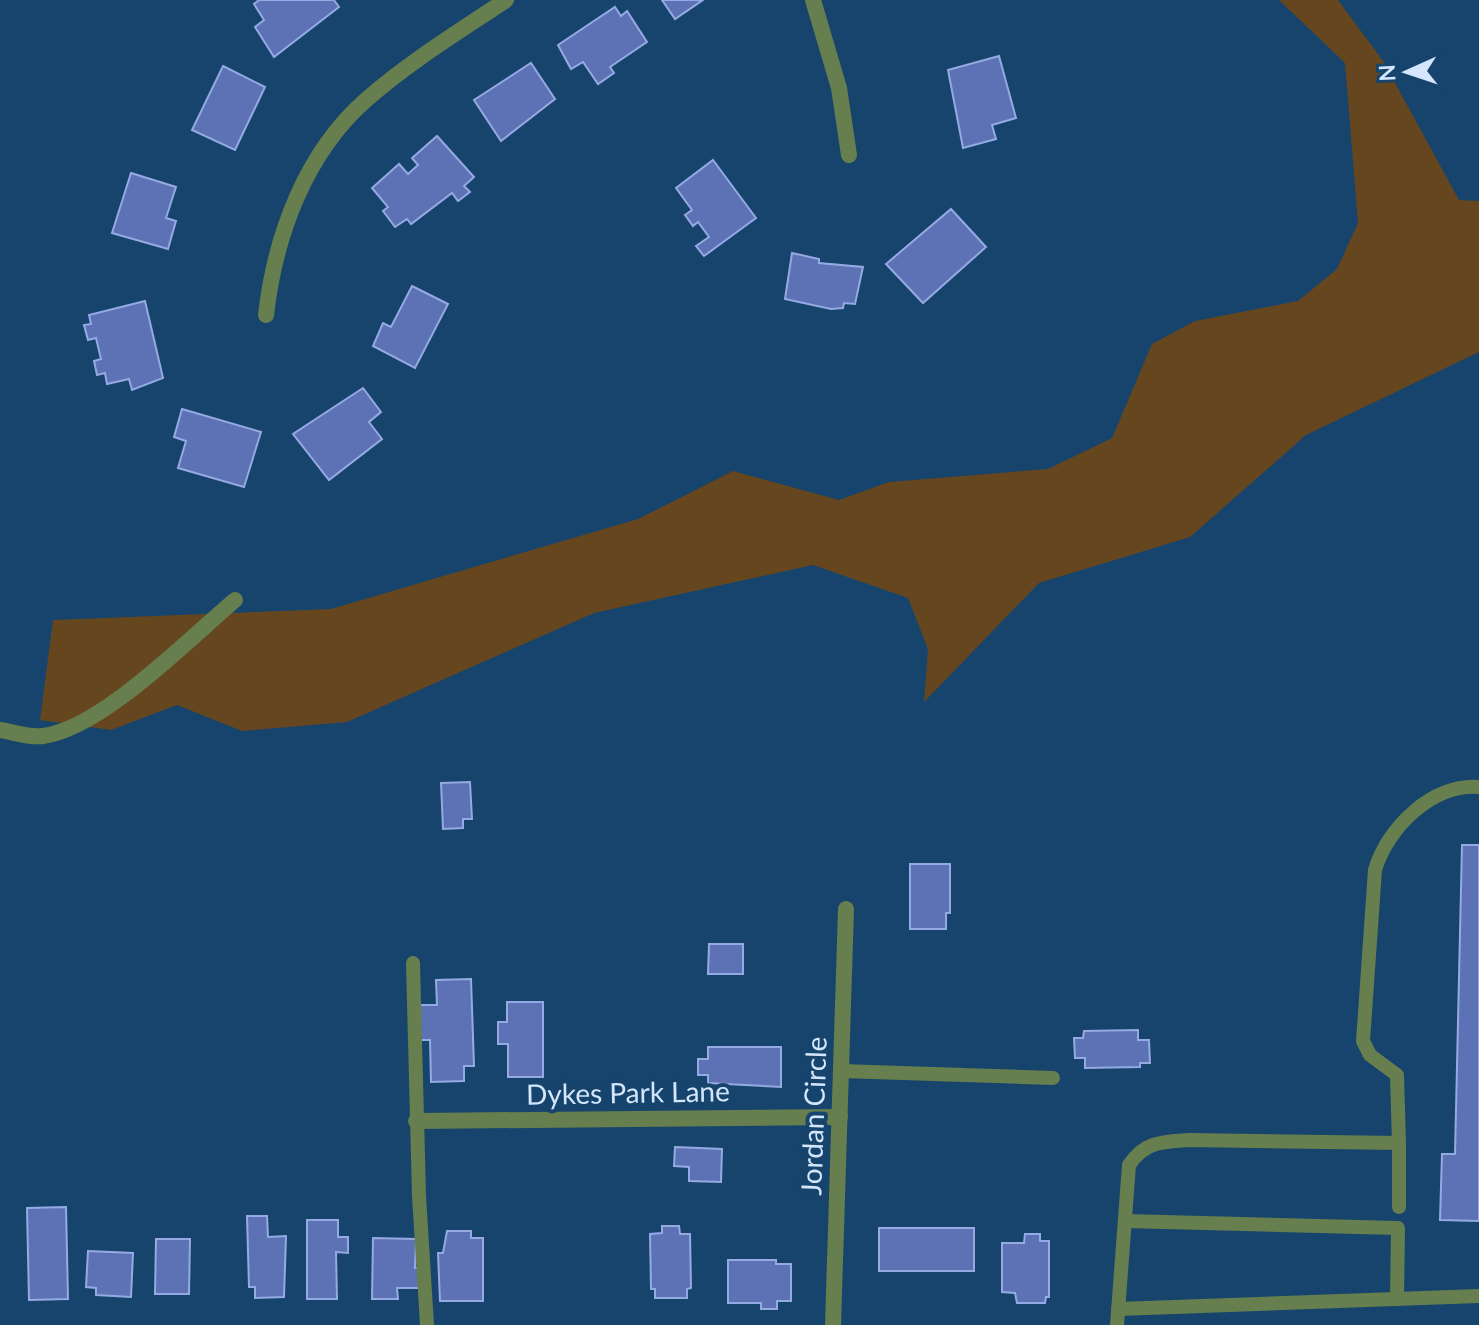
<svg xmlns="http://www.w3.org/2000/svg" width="1479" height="1325" font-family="Lato,sans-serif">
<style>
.green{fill:#66461f}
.building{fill:#5c72b4;stroke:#95aae3;stroke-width:2}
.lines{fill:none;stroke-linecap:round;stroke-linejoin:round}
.service{stroke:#677e4e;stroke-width:14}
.minor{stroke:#677e4e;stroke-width:16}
.labels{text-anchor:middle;stroke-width:8;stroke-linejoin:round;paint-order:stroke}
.street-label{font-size:28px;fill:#d3e6fb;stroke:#16446d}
</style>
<rect width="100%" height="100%" fill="#16446d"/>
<polygon class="green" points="1279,0 1338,0 1383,61 1459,200 1479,201 1479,352 1306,435 1190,537 1039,583 924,702 928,649 908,598 813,565 594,613 347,722 242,731 177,705 111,730 40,720 53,620 331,609 638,519 733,471 839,500 889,482 1048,469 1112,438 1152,344 1195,321 1298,301 1337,269 1358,223 1345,63"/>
<g class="building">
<polygon points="334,0 339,7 274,57 255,27 264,20 254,4 259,0"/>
<polygon points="662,0 703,0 675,19"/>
<polygon points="615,7 621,16 627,11 647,42 610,67 614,73 598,84 583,62 571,69 558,45"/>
<polygon points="999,56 1016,118 992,125 996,139 963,148 948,70"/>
<polygon points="531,63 555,99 501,141 474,100"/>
<polygon points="223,66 265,87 235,150 192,130"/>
<polygon points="437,136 474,177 464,186 470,192 458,201 452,193 411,224 407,219 395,227 383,211 388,207 372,188 399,164 408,174 418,165 412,158"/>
<polygon points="713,160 756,218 704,256 696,246 709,237 698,222 693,226 685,215 692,210 676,188"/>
<polygon points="131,173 176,187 166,218 176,221 168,249 112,233"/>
<polygon points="951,209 986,247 923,303 886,264"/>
<polygon points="792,253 819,259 819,263 863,267 855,304 844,303 843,308 831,309 785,299"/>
<polygon points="412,286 448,304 415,368 373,346 383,323 391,327"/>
<polygon points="145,301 163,378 132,390 129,379 107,384 105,373 97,375 94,361 101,359 96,338 88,340 84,325 91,324 89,315"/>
<polygon points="363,388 381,412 369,422 382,439 329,480 293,434"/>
<polygon points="182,409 261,432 244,487 178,468 186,441 174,437"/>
<polygon points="470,782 472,819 463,819 463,828 443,829 441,783"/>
<polygon points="1462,845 1479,845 1479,1221 1440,1220 1442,1154 1455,1154"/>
<polygon points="910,864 950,864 950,913 946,913 946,929 910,929"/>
<polygon points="709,944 743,944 743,974 708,974"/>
<polygon points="471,979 474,1066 464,1066 464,1081 431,1082 430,1040 418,1040 416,1005 437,1005 436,980"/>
<polygon points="507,1002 543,1002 543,1077 508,1077 508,1044 498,1044 498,1022 507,1022"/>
<polygon points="1138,1030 1138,1040 1149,1040 1150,1063 1140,1063 1140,1067 1085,1068 1085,1058 1075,1058 1074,1038 1083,1038 1084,1031"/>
<polygon points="708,1047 781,1047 781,1087 708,1083 708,1075 698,1075 698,1059 708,1059"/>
<polygon points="675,1147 722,1149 721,1182 689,1181 689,1167 674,1166"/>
<polygon points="66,1207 68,1299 29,1300 27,1208"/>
<polygon points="247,1216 267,1216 268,1237 286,1236 284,1297 255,1298 255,1287 249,1287"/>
<polygon points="307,1220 338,1220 338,1237 348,1237 348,1253 336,1252 337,1299 307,1299"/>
<polygon points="662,1226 679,1226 680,1234 690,1234 691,1288 687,1289 687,1298 655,1298 655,1289 651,1289 650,1234 662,1233"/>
<rect x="879" y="1228" width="95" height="43"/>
<polygon points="447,1231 471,1231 471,1238 483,1238 483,1301 440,1301 438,1253 443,1253"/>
<polygon points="1025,1234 1040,1234 1040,1241 1049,1241 1049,1297 1046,1297 1045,1303 1017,1303 1015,1293 1002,1292 1002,1243 1024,1243"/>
<polygon points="373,1238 416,1239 415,1268 422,1268 422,1288 397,1288 398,1299 372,1299"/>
<polygon points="156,1239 190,1239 189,1294 155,1294"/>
<polygon points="88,1251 133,1253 131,1297 96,1295 96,1288 86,1287"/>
<polygon points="728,1260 776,1260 776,1264 791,1264 791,1301 777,1301 777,1309 761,1309 761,1303 728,1303"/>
</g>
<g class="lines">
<g class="service">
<polyline points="413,963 419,1196 427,1325"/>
<polyline points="841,1071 1053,1078"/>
<polyline points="1399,1207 1399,1143"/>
<polyline points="1125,1221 1398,1228 1397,1299"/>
<polyline points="1118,1309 1479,1296"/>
<path d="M 1117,1325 L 1129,1165 C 1145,1141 1162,1142 1189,1140 L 1399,1143 L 1397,1075 L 1370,1055 L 1363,1041 L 1375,870 C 1387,828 1433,783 1479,787"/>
</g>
<g class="minor">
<polyline points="813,0 839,88 849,155"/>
<path d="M 266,315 C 275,236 305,153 367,99 C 409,62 460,31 506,0"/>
<path d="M 0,730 C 13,732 30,738 43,736 C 101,729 190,638 235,600"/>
<polyline points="416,1121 840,1117"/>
<polyline points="833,1325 846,909"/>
</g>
</g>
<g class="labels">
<g class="street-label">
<text transform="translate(628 1093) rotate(-1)" y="10">Dykes Park Lane</text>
<text transform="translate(814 1116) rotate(-88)" y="10">Jordan Circle</text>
</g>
</g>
<g transform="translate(1407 72) rotate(267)" stroke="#16446d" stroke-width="6" paint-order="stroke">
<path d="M0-6L14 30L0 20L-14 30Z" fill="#d3e6fb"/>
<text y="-12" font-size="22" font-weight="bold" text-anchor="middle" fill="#d3e6fb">N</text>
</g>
</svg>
